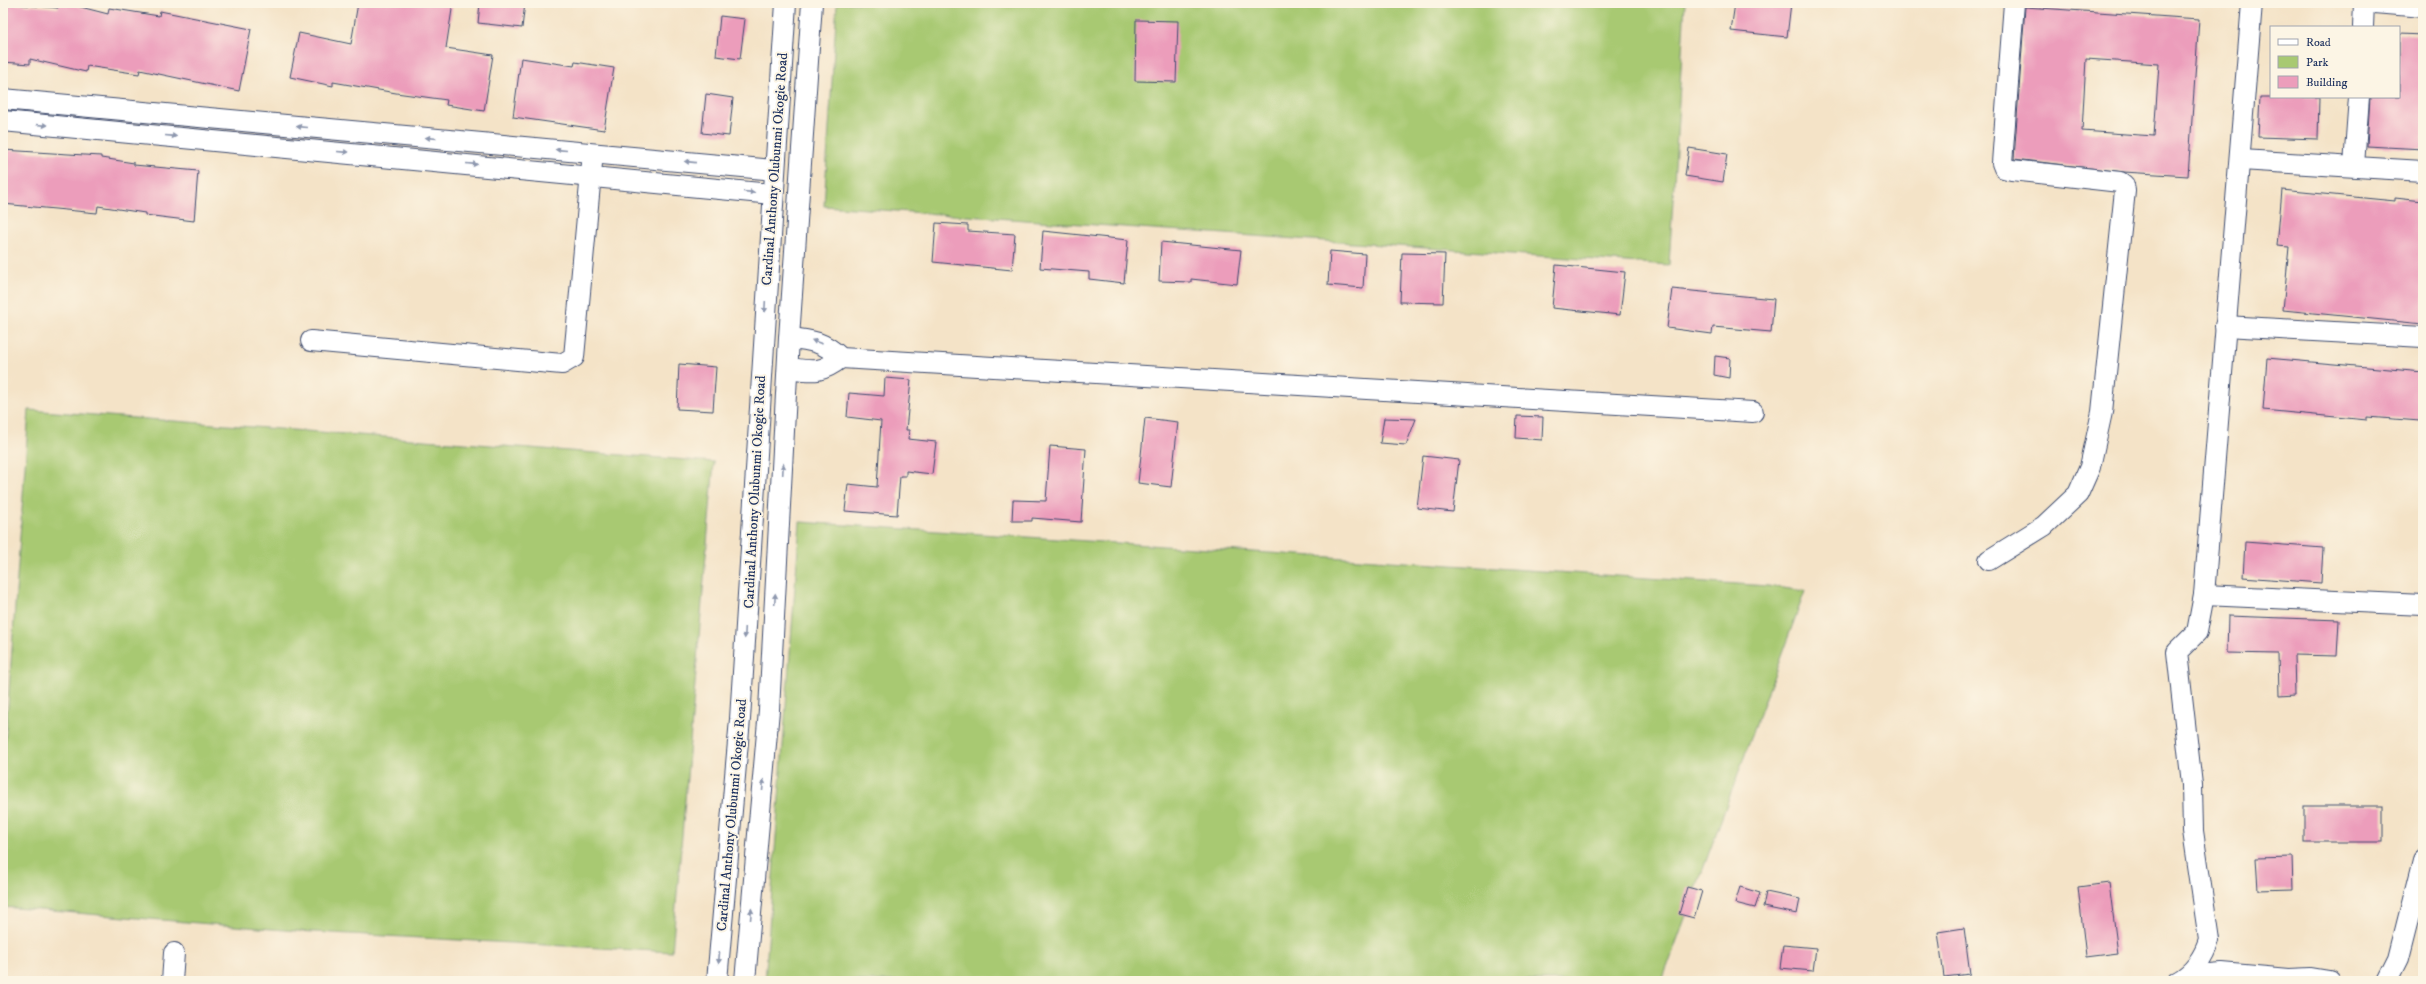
<svg xmlns="http://www.w3.org/2000/svg" width="2426" height="984" font-family="'IM FELL DW Pica',serif">
<style>
.green{fill:#a8c972;stroke:#627c68}
.building{fill:#ec9dbb;fill-rule:evenodd}
.lines{fill:none;stroke-linecap:round;stroke-linejoin:round}
.minor-casing{stroke:#3c4a6e;stroke-width:22}
.minor{stroke:#fff;stroke-width:20}
.oneway{fill:#8d97ae}
.labels{text-anchor:middle;stroke-width:4;stroke-linejoin:round;paint-order:stroke}
.street-label{font-size:14px;fill:#1b2f5e;stroke:#fcf5e5}
</style>
<rect width="100%" height="100%" fill="#fcf5e5"/>
<filter id="ink" filterUnits="userSpaceOnUse"><feTurbulence type="fractalNoise" baseFrequency=".025" numOctaves="2"/><feDisplacementMap in="SourceGraphic" scale="8" xChannelSelector="R" yChannelSelector="G"/><feConvolveMatrix kernelMatrix="1 2 1 2 8 2 1 2 1" color-interpolation-filters="sRGB"/></filter>
<filter id="wash" filterUnits="userSpaceOnUse"><feTurbulence type="fractalNoise" baseFrequency=".012" numOctaves="4" result="noise"/><feDisplacementMap in="SourceGraphic" scale="16" xChannelSelector="R" yChannelSelector="G"/><feGaussianBlur stdDeviation="0.9" result="paint"/><feColorMatrix in="noise" values="0 0 0 0 0 0 0 0 0 0 0 0 0 0 0 0 0 1.4 0 .05"/><feComposite in="paint" operator="in"/></filter>
<g filter="url(#wash)">
<rect width="100%" height="100%" fill="#f4e3c7"/>
<g class="green">
<polygon points="837,3 1685,3 1669,265 824,206"/>
<polygon points="29,410 714,462 672,952 296,931 3,907 3,775"/>
<polygon points="800,522 1768,586 1805,591 1662,981 765,981"/>
</g>
<g id="blocks">
<g class="building">
<polygon points="3,3 58,8 59,3 65,3 108,14 109,8 159,16 160,11 251,29 239,91 140,70 139,74 87,66 86,72 30,59 30,64 3,62"/>
<polygon points="358,3 453,3 446,48 493,55 484,111 446,105 447,100 396,93 333,82 333,86 290,77 299,33 351,44"/>
<polygon points="480,3 525,3 522,28 478,23"/>
<polygon points="1735,3 1791,3 1787,37 1731,31"/>
<path d="M 2025,7 L 2199,19 L 2188,176 L 2124,172 L 2014,159 ZM 2086,59 L 2159,64 L 2154,136 L 2082,131 Z"/>
<polygon points="720,16 745,19 740,59 716,56"/>
<polygon points="1136,20 1178,21 1176,82 1135,81"/>
<polygon points="2399,34 2423,35 2423,149 2367,146 2370,97 2399,97"/>
<polygon points="521,58 574,66 575,62 614,68 604,130 513,117"/>
<polygon points="706,94 733,98 729,136 702,133"/>
<polygon points="2260,97 2319,97 2318,139 2258,137"/>
<polygon points="1689,148 1727,154 1723,182 1685,176"/>
<polygon points="3,150 101,156 101,158 134,163 134,165 198,171 194,221 145,215 145,213 98,206 97,213 3,204"/>
<polygon points="2282,190 2395,201 2395,198 2423,201 2423,324 2283,310 2289,247 2277,246"/>
<polygon points="936,223 968,225 968,231 1015,234 1012,270 933,262"/>
<polygon points="1043,231 1128,240 1124,283 1089,279 1089,272 1040,268"/>
<polygon points="1161,242 1241,250 1237,284 1191,279 1191,282 1159,281"/>
<polygon points="1330,251 1365,254 1363,288 1328,285"/>
<polygon points="1402,253 1445,254 1443,303 1400,302"/>
<polygon points="1556,265 1625,272 1620,315 1552,308"/>
<polygon points="1672,289 1774,299 1771,332 1713,327 1712,334 1667,328"/>
<polygon points="1715,356 1730,358 1729,378 1714,375"/>
<polygon points="2267,358 2423,372 2420,421 2367,417 2367,420 2263,410"/>
<polygon points="679,364 716,367 713,411 677,409"/>
<polygon points="885,378 911,380 906,430 909,430 908,439 936,442 932,474 906,471 906,476 900,476 897,515 845,511 848,484 877,487 881,421 847,417 849,393 884,396"/>
<polygon points="1517,416 1543,417 1542,440 1516,438"/>
<polygon points="1145,418 1178,422 1171,487 1138,483"/>
<polygon points="1384,418 1416,419 1406,445 1380,443"/>
<polygon points="1050,446 1086,449 1081,522 1032,518 1032,521 1012,521 1013,500 1046,501"/>
<polygon points="1423,456 1459,460 1453,512 1417,508"/>
<polygon points="2245,542 2323,548 2321,583 2243,577"/>
<polygon points="2228,616 2339,620 2337,656 2294,655 2295,695 2279,696 2278,654 2227,653"/>
<rect x="2304" y="806" width="79" height="36"/>
<polygon points="2292,857 2293,889 2258,890 2256,858"/>
<polygon points="2109,883 2118,953 2086,957 2078,887"/>
<polygon points="1687,887 1702,891 1694,918 1679,914"/>
<polygon points="1740,887 1760,893 1755,908 1735,903"/>
<polygon points="1766,892 1800,899 1797,914 1763,907"/>
<polygon points="1964,928 1970,974 1944,977 1938,932"/>
<polygon points="1783,945 1816,948 1813,971 1780,968"/>
</g>
</g>
</g>
<g filter="url(#ink)">
<use href="#blocks" fill-opacity="0" stroke="#3c4a6e" stroke-width="1"/>
<g class="lines">
<g class="minor-casing">
<g id="minor">
<polyline points="2374,3 2423,7"/>
<polyline points="2363,27 2364,3"/>
<polyline points="3,99 774,170"/>
<polyline points="3,121 772,194"/>
<polyline points="2241,160 2423,171"/>
<polyline points="2354,165 2359,97"/>
<polyline points="2225,326 2423,337"/>
<path d="M 789,338 C 812,340 824,342 841,358 L 1753,412"/>
<polyline points="311,341 562,364 574,357 592,163"/>
<path d="M 788,368 C 812,371 821,374 841,358"/>
<polyline points="1989,560 2044,526 2078,494 2090,467 2102,412 2125,190 2124,185 2120,182 2012,170 2004,168 2002,163 2014,3"/>
<polyline points="2204,595 2423,605"/>
<polyline points="2187,976 2222,973 2289,979 2311,978 2329,981"/>
<polyline points="172,981 174,953"/>
<polyline points="717,981 740,719 786,3"/>
<polyline points="745,981 769,710 789,338 812,3"/>
<path d="M 2177,981 C 2193,973 2204,957 2209,940 L 2193,831 L 2192,785 L 2177,652 L 2197,632 L 2204,595 L 2252,3"/>
<polyline points="2387,981 2398,959 2423,860"/>
</g>
</g>
<use href="#minor" class="minor"/>
</g>
<defs><path id="oneway-solid" d="M-6-.8H1V-3.2L6.5 0L1 3.2V.8H-6Z"/></defs>
<g class="oneway">
<use href="#oneway-solid" transform="translate(42 125) rotate(5)"/>
<use href="#oneway-solid" transform="translate(302 127) rotate(-175)"/>
<use href="#oneway-solid" transform="translate(171 136) rotate(5)"/>
<use href="#oneway-solid" transform="translate(431 138) rotate(-175)"/>
<use href="#oneway-solid" transform="translate(561 150) rotate(-175)"/>
<use href="#oneway-solid" transform="translate(343 152) rotate(5)"/>
<use href="#oneway-solid" transform="translate(690 162) rotate(-174)"/>
<use href="#oneway-solid" transform="translate(472 164) rotate(5)"/>
<use href="#oneway-solid" transform="translate(749 192) rotate(5)"/>
<use href="#oneway-solid" transform="translate(765 307) rotate(93)"/>
<use href="#oneway-solid" transform="translate(817 342) rotate(-160)"/>
<use href="#oneway-solid" transform="translate(783 469) rotate(-87)"/>
<use href="#oneway-solid" transform="translate(775 599) rotate(-87)"/>
<use href="#oneway-solid" transform="translate(745 633) rotate(93)"/>
<use href="#oneway-solid" transform="translate(763 785) rotate(-85)"/>
<use href="#oneway-solid" transform="translate(751 914) rotate(-85)"/>
<use href="#oneway-solid" transform="translate(719 958) rotate(95)"/>
</g>
</g>
<g class="labels">
<g class="street-label">
<text transform="translate(774 169) rotate(-86)" y="5">Cardinal Anthony Olubunmi Okogie Road</text>
<text transform="translate(754 492) rotate(-87)" y="5">Cardinal Anthony Olubunmi Okogie Road</text>
<text transform="translate(731 815) rotate(-85)" y="5">Cardinal Anthony Olubunmi Okogie Road</text>
</g>
</g>
<rect width="2426" height="984" fill="none" stroke="#fcf5e5" stroke-width="16"/>
<rect x="2270" y="26" width="130" height="72" fill="#fcf5e5" stroke="#a2a6af"/>
<rect x="2278" y="39" width="20" height="6" fill="#ffffff" stroke="#a2a6af"/>
<text x="2306" y="46" font-size="12" fill="#1b2f5e">Road</text>
<rect x="2278" y="56" width="20" height="12" fill="#a8c972" stroke="#a2a6af"/>
<text x="2306" y="66" font-size="12" fill="#1b2f5e">Park</text>
<rect x="2278" y="76" width="20" height="12" fill="#ec9dbb" stroke="#a2a6af"/>
<text x="2306" y="86" font-size="12" fill="#1b2f5e">Building</text>
</svg>
